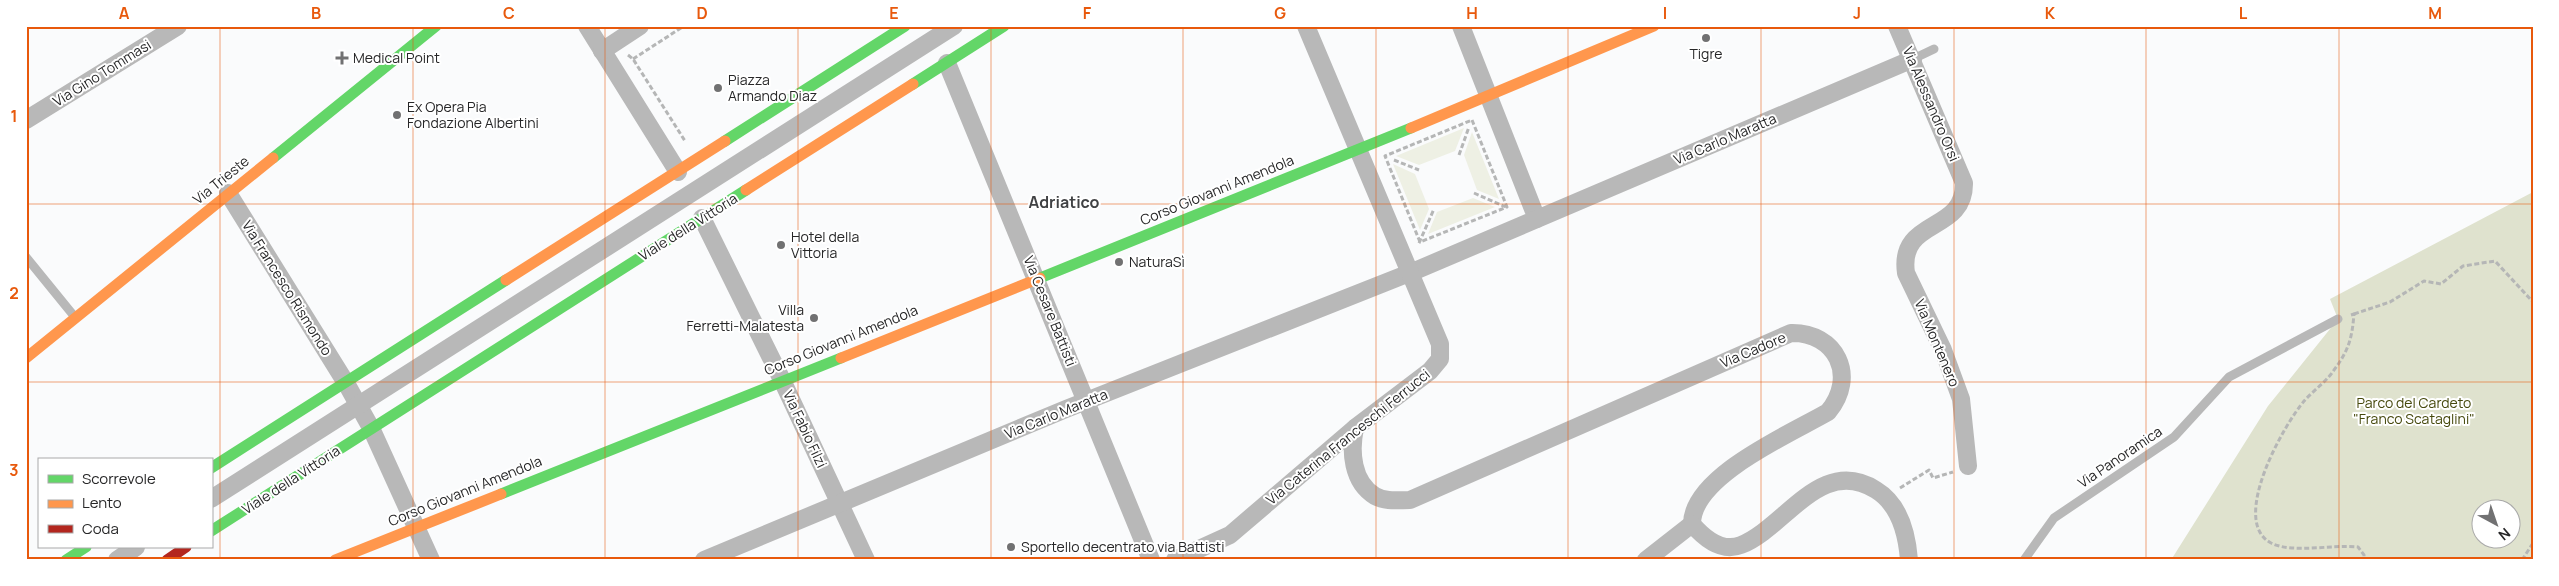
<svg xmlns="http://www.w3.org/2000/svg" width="2559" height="586" font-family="Manrope,sans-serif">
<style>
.green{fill:#eef0e4}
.forest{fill:#dfe2ce;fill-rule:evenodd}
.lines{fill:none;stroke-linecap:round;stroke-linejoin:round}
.path{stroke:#b5b6b6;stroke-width:3;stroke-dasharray:5 2.5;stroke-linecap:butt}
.lane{stroke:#b8b8b8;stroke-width:9}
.street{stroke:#b8b8b8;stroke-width:18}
.fast{stroke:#63d668;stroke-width:11}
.slow{stroke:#ff974d;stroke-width:11}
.jam{stroke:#b3261e;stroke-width:11}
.grid{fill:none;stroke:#e8590c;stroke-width:1;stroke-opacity:0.55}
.poi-dot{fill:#717172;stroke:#fff;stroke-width:2}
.labels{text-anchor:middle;stroke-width:4;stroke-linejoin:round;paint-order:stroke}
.poi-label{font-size:14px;fill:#272728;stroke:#fff;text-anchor:start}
.street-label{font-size:14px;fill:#272728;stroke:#fff}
.park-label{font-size:14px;fill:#46490d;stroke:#fff}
.quarter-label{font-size:16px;font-weight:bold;fill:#414244;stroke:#fff}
.neatline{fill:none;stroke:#e8590c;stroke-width:2}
.grid-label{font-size:16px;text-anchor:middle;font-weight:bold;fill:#e8590c}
</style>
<rect width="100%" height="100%" fill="#fafbfc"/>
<g class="green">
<polygon points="1464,128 1455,151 1419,165 1396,156"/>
<polygon points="1472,132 1499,199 1477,190 1464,155"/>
<polygon points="1393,164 1415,174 1429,209 1420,230"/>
<polygon points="1473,198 1495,207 1428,234 1437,212"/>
</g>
<path class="forest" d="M 2533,192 L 2533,560 L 2171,560 L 2268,406 L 2338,319 L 2330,299 ZM 2482,508 L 2512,508 L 2512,538 L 2482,538 Z"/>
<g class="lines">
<g class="path">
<polyline points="628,55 633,59 685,141"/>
<polyline points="633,59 684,26"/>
<polygon points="1472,120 1507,207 1420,242 1385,156"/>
<polyline points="1459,155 1469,127"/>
<polyline points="1394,160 1419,170"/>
<polyline points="1474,193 1506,207"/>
<polyline points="1419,243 1434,209"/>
<polyline points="2354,314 2390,302 2424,281 2441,284 2463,266 2495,261 2533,302"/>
<path d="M 2351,315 L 2354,314 C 2352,338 2349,350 2334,370 C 2327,381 2314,390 2305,400 C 2284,424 2229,521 2271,543 C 2293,554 2333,544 2358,547 L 2364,555 L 2364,560"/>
<polyline points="1900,488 1929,470 1933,478 1953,472"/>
<polyline points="2522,560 2533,543"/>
</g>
<g class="lane">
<polyline points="1913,59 1934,49"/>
<polyline points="26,257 74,316"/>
<polyline points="2024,560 2054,518 2174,437 2229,377 2338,319"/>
</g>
<g class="street">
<polyline points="587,26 678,172"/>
<polyline points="1461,26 1537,219"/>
<path d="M 1897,26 L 1964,183 C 1965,234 1898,217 1906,273 L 1943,350 L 1961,399 L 1968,466"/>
<polyline points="602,51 640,26"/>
<polyline points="947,63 1151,560"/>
<polyline points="26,120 178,26"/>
<polyline points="228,193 346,383 371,428 431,560"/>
<polyline points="702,218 782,380 866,560"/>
<path d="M 1355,428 C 1350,451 1352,482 1375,496 C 1386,502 1398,500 1410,500 L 1791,333 C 1836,332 1858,376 1828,412 C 1790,434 1692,476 1692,524 C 1704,538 1721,553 1741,545 C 1786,527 1821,455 1876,490 C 1899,504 1907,534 1909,560"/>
<polyline points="211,499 954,26"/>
<polyline points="117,560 136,547"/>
<polyline points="704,560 1066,409 1417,270 1913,59"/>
<polyline points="1175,560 1230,535 1355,428 1430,371 1440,359 1440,344 1306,26"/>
<polyline points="1646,560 1692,524"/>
</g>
<g class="fast">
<polyline points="913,84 1004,26"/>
<polyline points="725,141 905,26"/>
<polyline points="273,158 436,26"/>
<polyline points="1040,278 1411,128"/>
<polyline points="211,468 506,280"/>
<polyline points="501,494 841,358"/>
<polyline points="211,531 746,190"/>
<polyline points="66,560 86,547"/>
</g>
<g class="slow">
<polyline points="1411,128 1654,26"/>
<polyline points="746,190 913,84"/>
<polyline points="506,280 725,141"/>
<polyline points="26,358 273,158"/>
<polyline points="841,358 1040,278"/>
<polyline points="335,560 501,494"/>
</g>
<polyline class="jam" points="167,560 186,547"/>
</g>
<path class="grid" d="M 220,26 L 220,560M 413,26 L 413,560M 605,26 L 605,560M 798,26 L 798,560M 991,26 L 991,560M 1183,26 L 1183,560M 1376,26 L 1376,560M 1568,26 L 1568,560M 1761,26 L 1761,560M 1954,26 L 1954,560M 2146,26 L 2146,560M 2339,26 L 2339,560M 26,204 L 2533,204M 26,382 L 2533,382"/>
<g class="poi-dot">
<circle cx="1706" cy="38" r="5"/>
<path d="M339.5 50.5h5v5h5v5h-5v5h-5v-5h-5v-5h5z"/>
<circle cx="718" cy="88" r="5"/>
<circle cx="397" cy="115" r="5"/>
<circle cx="781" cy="245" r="5"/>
<circle cx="1119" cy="262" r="5"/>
<circle cx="814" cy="318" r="5"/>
<circle cx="1011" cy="547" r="5"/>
</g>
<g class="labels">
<g class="poi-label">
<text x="1706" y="59" text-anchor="middle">Tigre</text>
<text x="353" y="63">Medical Point</text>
<text x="728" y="85">Piazza<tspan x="728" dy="16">Armando Diaz</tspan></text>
<text x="407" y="112">Ex Opera Pia<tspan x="407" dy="16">Fondazione Albertini</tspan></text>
<text x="791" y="242">Hotel della<tspan x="791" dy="16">Vittoria</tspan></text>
<text x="1129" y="267">NaturaSì</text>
<text x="804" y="315" text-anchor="end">Villa<tspan x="804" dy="16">Ferretti-Malatesta</tspan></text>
<text x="1021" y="552">Sportello decentrato via Battisti</text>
</g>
<g class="street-label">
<text transform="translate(102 73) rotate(-32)" y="5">Via Gino Tommasi</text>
<text transform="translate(1931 104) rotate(67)" y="5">Via Alessandro Orsi</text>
<text transform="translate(1725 139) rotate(-23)" y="5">Via Carlo Maratta</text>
<text transform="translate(221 180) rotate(-39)" y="5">Via Trieste</text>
<text transform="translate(1217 190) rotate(-22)" y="5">Corso Giovanni Amendola</text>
<text transform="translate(688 227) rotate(-32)" y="5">Viale della Vittoria</text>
<text transform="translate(287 288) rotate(58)" y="5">Via Francesco Rismondo</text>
<text transform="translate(1050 311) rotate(68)" y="5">Via Cesare Battisti</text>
<text transform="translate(841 340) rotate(-22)" y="5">Corso Giovanni Amendola</text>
<text transform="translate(1937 343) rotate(67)" y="5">Via Montenero</text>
<text transform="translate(1753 350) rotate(-23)" y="5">Via Cadore</text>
<text transform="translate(1056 414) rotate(-22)" y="5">Via Carlo Maratta</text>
<text transform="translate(805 429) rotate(65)" y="5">Via Fabio Filzi</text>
<text transform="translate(1348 437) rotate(-39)" y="5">Via Caterina Franceschi Ferrucci</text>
<text transform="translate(2120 457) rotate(-34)" y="5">Via Panoramica</text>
<text transform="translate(291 480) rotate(-33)" y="5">Viale della Vittoria</text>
<text transform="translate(465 491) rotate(-22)" y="5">Corso Giovanni Amendola</text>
</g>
<g class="park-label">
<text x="2414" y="408">Parco del Cardeto<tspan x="2414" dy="16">"Franco Scataglini"</tspan></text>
</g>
<g class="quarter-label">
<text x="1064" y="208">Adriatico</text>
</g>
</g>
<rect width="2559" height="586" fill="none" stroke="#ffffff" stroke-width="55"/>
<rect x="38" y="458" width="175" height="90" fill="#ffffff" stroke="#a9a9a9"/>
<rect x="48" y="475" width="25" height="8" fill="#63d668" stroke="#a9a9a9"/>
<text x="82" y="484" font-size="15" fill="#272728">Scorrevole</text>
<rect x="48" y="500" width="25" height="8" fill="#ff974d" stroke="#a9a9a9"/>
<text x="82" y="508" font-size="15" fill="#272728">Lento</text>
<rect x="48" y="525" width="25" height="8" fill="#b3261e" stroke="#a9a9a9"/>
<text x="82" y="534" font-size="15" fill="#272728">Coda</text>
<g transform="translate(2496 524) rotate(140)"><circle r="24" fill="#ffffff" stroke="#a9a9a9"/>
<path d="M0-4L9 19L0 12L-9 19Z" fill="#717172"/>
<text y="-8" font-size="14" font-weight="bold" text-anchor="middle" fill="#272728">N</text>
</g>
<rect x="28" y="28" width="2504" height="530" class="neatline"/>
<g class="grid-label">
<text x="124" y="19">A</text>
<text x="316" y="19">B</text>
<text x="509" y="19">C</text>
<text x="702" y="19">D</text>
<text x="894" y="19">E</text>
<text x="1087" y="19">F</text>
<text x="1280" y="19">G</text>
<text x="1472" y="19">H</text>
<text x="1665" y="19">I</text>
<text x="1857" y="19">J</text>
<text x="2050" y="19">K</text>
<text x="2243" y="19">L</text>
<text x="2435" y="19">M</text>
<text x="14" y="122">1</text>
<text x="14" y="299">2</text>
<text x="14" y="476">3</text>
</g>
</svg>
